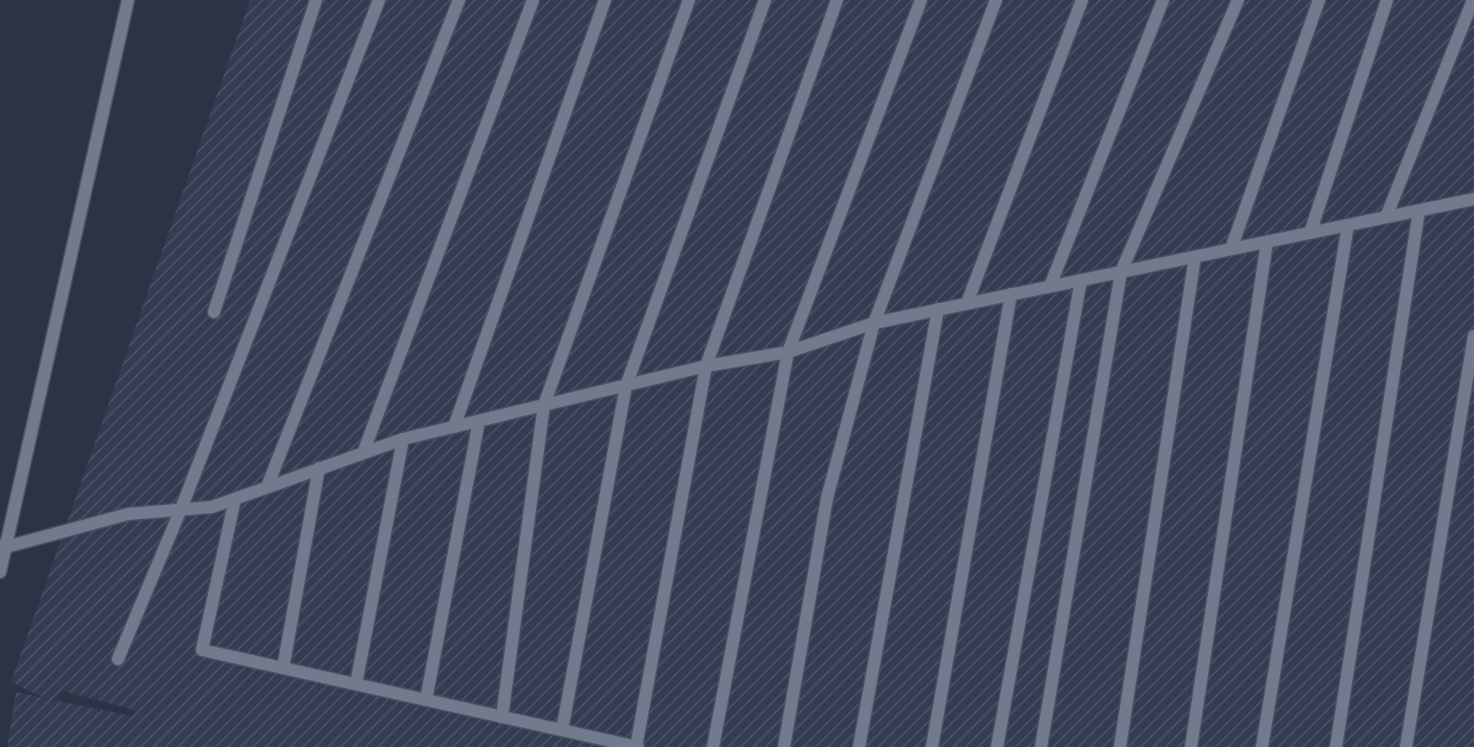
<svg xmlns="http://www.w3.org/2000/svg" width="1474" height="747" font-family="'Alegreya Sans',sans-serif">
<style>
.industrial{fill:url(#industrial-furrows);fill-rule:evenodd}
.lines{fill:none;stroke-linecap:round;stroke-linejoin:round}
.minor-casing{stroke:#4b515f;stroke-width:15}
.minor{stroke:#727a8d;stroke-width:12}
</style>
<defs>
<pattern id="industrial-furrows" width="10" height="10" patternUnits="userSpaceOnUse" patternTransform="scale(1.25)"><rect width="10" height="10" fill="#333c52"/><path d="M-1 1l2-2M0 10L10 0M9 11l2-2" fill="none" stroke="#51586c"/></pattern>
</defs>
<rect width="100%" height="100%" fill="#2c3344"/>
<path class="industrial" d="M 250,0 L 1474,0 L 1474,747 L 7,747 L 16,692 L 44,698 L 11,682 ZM 63,691 L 134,710 L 135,711 L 132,716 L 54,700 Z"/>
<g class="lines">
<g class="minor-casing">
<g id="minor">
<polyline points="1386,217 1473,0"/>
<polyline points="1310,233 1387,0"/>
<polyline points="1231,249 1319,0"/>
<polyline points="1050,286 1163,0"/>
<polyline points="967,303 1082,0"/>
<polyline points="214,312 316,0"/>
<polyline points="454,427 605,0"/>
<polyline points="363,453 533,0"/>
<polyline points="267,487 459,0"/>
<polyline points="235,499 202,650 638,747"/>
<polyline points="0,546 6,547 128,514 212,507 403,439 706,366 788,352 874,323 1474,199"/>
<polyline points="0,572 128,0"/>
<polyline points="118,659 181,509 379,0"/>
<polyline points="283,668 319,468"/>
<polyline points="356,684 403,439"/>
<polyline points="426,700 479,421"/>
<polyline points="502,717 544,405 689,0"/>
<polyline points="562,730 626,386 765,0"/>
<polyline points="636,747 706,366 837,0"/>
<polyline points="713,747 788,352 921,0"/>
<polyline points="784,747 827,498 874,323 996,0"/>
<polyline points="859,747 938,309"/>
<polyline points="932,747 1011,294"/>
<polyline points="997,747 1081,280"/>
<polyline points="1041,747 1121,272 1238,0"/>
<polyline points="1120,747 1195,257"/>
<polyline points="1191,747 1267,242"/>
<polyline points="1262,747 1348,225"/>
<polyline points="1336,747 1419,211"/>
<polyline points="1406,747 1474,336"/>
</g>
</g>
<use href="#minor" class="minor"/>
</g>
</svg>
